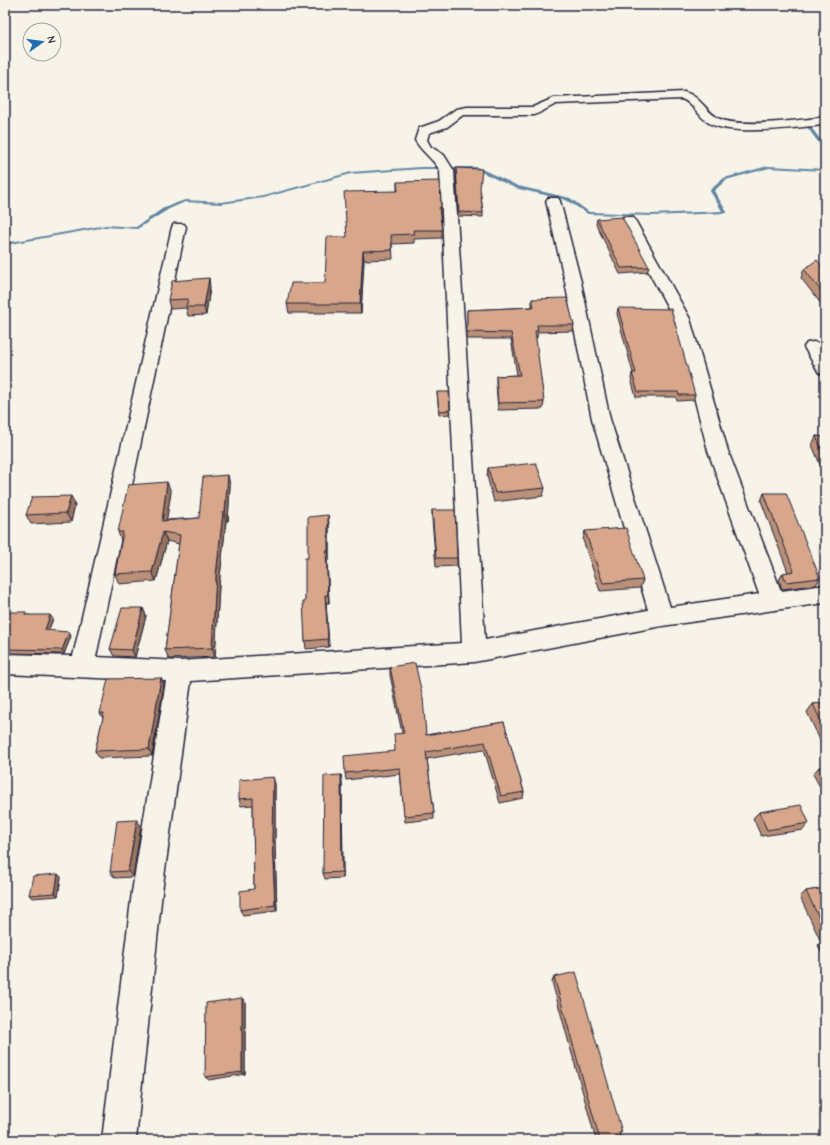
<svg xmlns="http://www.w3.org/2000/svg" width="830" height="1145" font-family="'Comic Neue',sans-serif">
<style>
.lines{fill:none;stroke-linecap:round;stroke-linejoin:round}
.stream{fill:#5f85a3;fill-rule:evenodd}
.minor-casing{stroke:#22223b;stroke-width:3}
.minor{fill:#f7f3e8;fill-rule:evenodd}
.wall{fill:#ba9078;stroke:#22223b}
.shaded-wall{fill:#977561;stroke:#22223b}
.building{fill:#d8a78b;stroke:#22223b}
</style>
<rect width="100%" height="100%" fill="#f7f3e8"/>
<filter id="ink" filterUnits="userSpaceOnUse"><feTurbulence type="fractalNoise" baseFrequency=".025" numOctaves="2"/><feDisplacementMap in="SourceGraphic" scale="8" xChannelSelector="R" yChannelSelector="G"/><feConvolveMatrix kernelMatrix="1 2 1 2 8 2 1 2 1" color-interpolation-filters="sRGB"/></filter>
<g filter="url(#ink)">
<g class="lines">
<g class="stream">
<polygon points="816,123 825,123 825,125 817,125 811,127 825,146 825,150 824,150 807,127"/>
<polygon points="768,166 825,169 825,171 769,168 726,180 714,191 727,212 727,213 651,216 588,214 566,200 515,188 475,169 421,169 351,174 263,198 221,204 185,202 169,209 137,229 106,227 5,245 5,243 106,225 136,227 165,207 185,200 221,202 263,196 351,172 421,167 477,167 518,186 570,198 589,212 651,214 722,211 710,191 710,190 724,178"/>
</g>
<g class="minor-casing">
<g id="minor">
<path d="M 684,92 C 701,96 706,113 720,119 C 740,128 802,120 825,117 L 825,125 C 798,127 732,137 709,123 C 699,117 694,104 682,99 L 556,104 L 535,115 L 463,115 L 447,127 L 429,133 L 427,140 L 431,147 L 444,155 L 454,171 L 485,640 L 648,610 L 592,419 L 565,282 L 546,201 L 548,198 L 558,198 L 560,201 L 581,282 L 610,419 L 670,607 L 759,594 L 708,451 L 674,319 L 621,220 L 623,217 L 633,217 L 635,220 L 690,319 L 728,451 L 781,591 L 825,585 L 825,603 L 662,626 L 474,662 L 191,681 L 162,892 L 136,1140 L 102,1140 L 132,892 L 166,681 L 5,674 L 5,654 L 73,656 L 172,227 L 174,224 L 184,224 L 186,227 L 96,657 L 180,661 L 462,643 L 440,171 C 433,158 422,153 415,140 L 419,128 L 439,121 L 456,109 L 467,107 L 533,107 L 554,98 Z"/>
<polygon points="813,342 819,343 825,353 825,374 819,373 804,347 807,343"/>
</g>
</g>
<use href="#minor" class="minor"/>
</g>
<g class="wall">
<polygon points="456,168 480,189 483,213 483,217 458,216"/>
<polygon points="397,182 441,216 440,216 442,230 442,238 414,239 414,243 392,244 393,259 364,260 361,313 289,313 287,304 325,283 347,237 397,191"/>
<polygon points="597,219 649,267 647,272 620,274 596,224"/>
<polygon points="804,269 825,270 825,309 801,278"/>
<polygon points="210,287 206,315 188,316 186,308 170,309 168,300"/>
<polygon points="532,299 574,325 573,331 538,332 537,338 535,338 544,402 543,409 498,410 496,383 496,376 517,375 511,339 467,339 467,310 532,307"/>
<polygon points="618,308 695,395 693,400 677,401 676,397 636,397 631,379 632,373 633,373 617,314"/>
<polygon points="437,392 450,410 450,414 439,415"/>
<polygon points="816,436 825,437 825,474 824,474 812,445"/>
<polygon points="488,468 545,488 543,496 494,502 487,476"/>
<polygon points="230,485 228,521 226,521 219,586 215,657 169,659 165,650 179,544 167,541 156,581 119,584 115,574 121,540 118,532 171,492 166,520 199,518"/>
<polygon points="764,493 820,578 816,585 782,589 779,580 783,573 788,572 761,501"/>
<polygon points="75,504 71,522 31,524 26,515"/>
<polygon points="432,510 457,558 457,566 436,567 432,519"/>
<polygon points="329,524 329,560 327,560 329,603 326,603 329,647 306,649 305,641 305,602 308,558"/>
<polygon points="585,531 643,580 640,588 600,591 583,540"/>
<polygon points="143,608 146,616 135,657 114,656 110,649"/>
<polygon points="5,612 28,615 53,619 48,631 71,636 64,654 5,653"/>
<polygon points="390,667 426,735 504,722 524,792 523,798 500,803 484,749 427,759 434,813 434,819 405,822 400,774 346,780 345,773 395,751 402,733 390,675"/>
<polygon points="164,685 152,756 99,758 95,751 103,718 100,713"/>
<polygon points="825,703 825,751 807,712 813,704"/>
<polygon points="825,766 825,796 813,774 819,767"/>
<polygon points="341,775 342,782 343,878 325,879 323,873"/>
<polygon points="273,777 275,784 275,847 277,911 243,915 240,910 254,889 253,805 241,806 239,799"/>
<polygon points="759,812 809,823 803,830 761,836 753,818"/>
<polygon points="141,826 133,877 115,878 110,872"/>
<polygon points="61,877 58,896 32,898 29,895"/>
<polygon points="825,888 825,960 818,945 821,942 800,897 806,891"/>
<polygon points="554,977 622,1132 619,1134 621,1140 596,1140 552,982"/>
<polygon points="242,998 245,1002 245,1074 209,1080 205,1077"/>
</g>
<g class="shaded-wall">
<polygon points="441,207 441,216 439,217 439,208"/>
<polygon points="363,251 364,260 361,313 360,304"/>
<polygon points="209,278 210,287 206,315 204,307"/>
<polygon points="228,475 230,485 228,521 225,512"/>
<polygon points="167,482 171,492 165,530 162,521"/>
<polygon points="71,496 75,504 71,522 66,513"/>
<polygon points="223,512 226,521 219,586 215,657 212,648 216,576"/>
<polygon points="328,515 329,524 329,560 328,551"/>
<polygon points="163,532 167,541 156,581 152,572"/>
<polygon points="326,551 327,560 329,603 328,595"/>
<polygon points="325,595 326,603 329,647 328,639"/>
<polygon points="143,608 146,616 135,657 132,650"/>
<polygon points="50,615 53,619 47,634 45,630"/>
<polygon points="69,632 71,636 64,654 62,650"/>
<polygon points="161,678 164,685 152,756 149,749"/>
<polygon points="341,775 342,782 343,878 342,872"/>
<polygon points="273,777 275,784 275,847 277,911 275,905 272,841"/>
<polygon points="137,820 141,826 133,877 128,871"/>
<polygon points="58,874 61,877 58,896 55,893"/>
<polygon points="242,998 245,1002 245,1074 242,1072"/>
</g>
<g class="building">
<polygon points="456,168 482,169 480,189 483,213 459,212"/>
<polygon points="440,181 441,207 439,208 442,230 413,230 414,234 391,235 392,250 363,251 360,304 287,304 291,283 325,283 327,237 347,237 344,192 398,191 397,182"/>
<polygon points="622,217 649,267 621,268 597,219"/>
<polygon points="817,260 825,270 825,296 804,269"/>
<polygon points="209,278 204,307 186,307 188,299 168,300 172,281"/>
<polygon points="567,298 574,325 537,325 538,331 535,331 544,402 498,403 496,376 520,375 511,333 467,332 467,310 534,307 532,299"/>
<polygon points="618,308 671,309 695,395 679,395 678,392 638,392 632,373 636,373"/>
<polygon points="437,392 449,392 450,410 439,411"/>
<polygon points="816,436 825,437 825,457"/>
<polygon points="536,463 545,488 495,493 488,468"/>
<polygon points="228,475 225,512 223,512 216,576 212,648 165,650 180,535 163,532 152,572 115,574 123,532 118,532 128,485 167,482 162,521 199,518 203,477"/>
<polygon points="764,493 786,493 820,578 786,582 783,573 794,571"/>
<polygon points="71,496 66,513 26,515 32,497"/>
<polygon points="432,510 455,510 457,558 436,558"/>
<polygon points="328,515 328,551 326,551 328,595 325,595 328,639 305,641 303,602 305,602 305,558 308,558 308,517"/>
<polygon points="626,528 643,580 603,583 585,531"/>
<polygon points="122,608 143,608 132,650 110,649"/>
<polygon points="5,612 26,612 25,615 50,615 45,630 69,632 62,650 5,649"/>
<polygon points="415,663 423,698 426,735 504,722 524,792 501,796 485,742 426,752 434,813 404,816 400,768 345,773 344,756 395,751 394,734 404,733 390,667"/>
<polygon points="161,678 149,749 95,751 104,713 100,713 108,679"/>
<polygon points="825,703 825,730 813,704"/>
<polygon points="825,766 825,778 819,767"/>
<polygon points="341,775 342,872 323,873 324,776"/>
<polygon points="273,777 272,841 275,905 240,910 240,891 254,889 253,798 239,799 239,780"/>
<polygon points="801,805 809,823 767,830 759,812"/>
<polygon points="137,820 128,871 110,872 117,821"/>
<polygon points="58,874 55,893 29,895 33,876"/>
<polygon points="825,888 825,930 806,891"/>
<polygon points="576,972 622,1132 619,1133 621,1140 600,1140 554,977"/>
<polygon points="242,998 242,1072 205,1077 206,1003"/>
</g>
</g>
<rect width="830" height="1145" fill="none" stroke="#f7f3e8" stroke-width="20"/>
<rect x="10" y="10" width="810" height="1125" fill="none" stroke="#22223b" stroke-width="1.5" filter="url(#ink)"/>
<g transform="translate(42 42) rotate(76)"><circle r="19" fill="#f7f3e8" stroke="#a29fa3"/>
<path d="M0-3L7 15L0 10L-7 15Z" fill="#1f6fb2"/>
<text y="-6" font-size="11" font-weight="bold" text-anchor="middle" fill="#22223b">N</text>
</g>
</svg>
